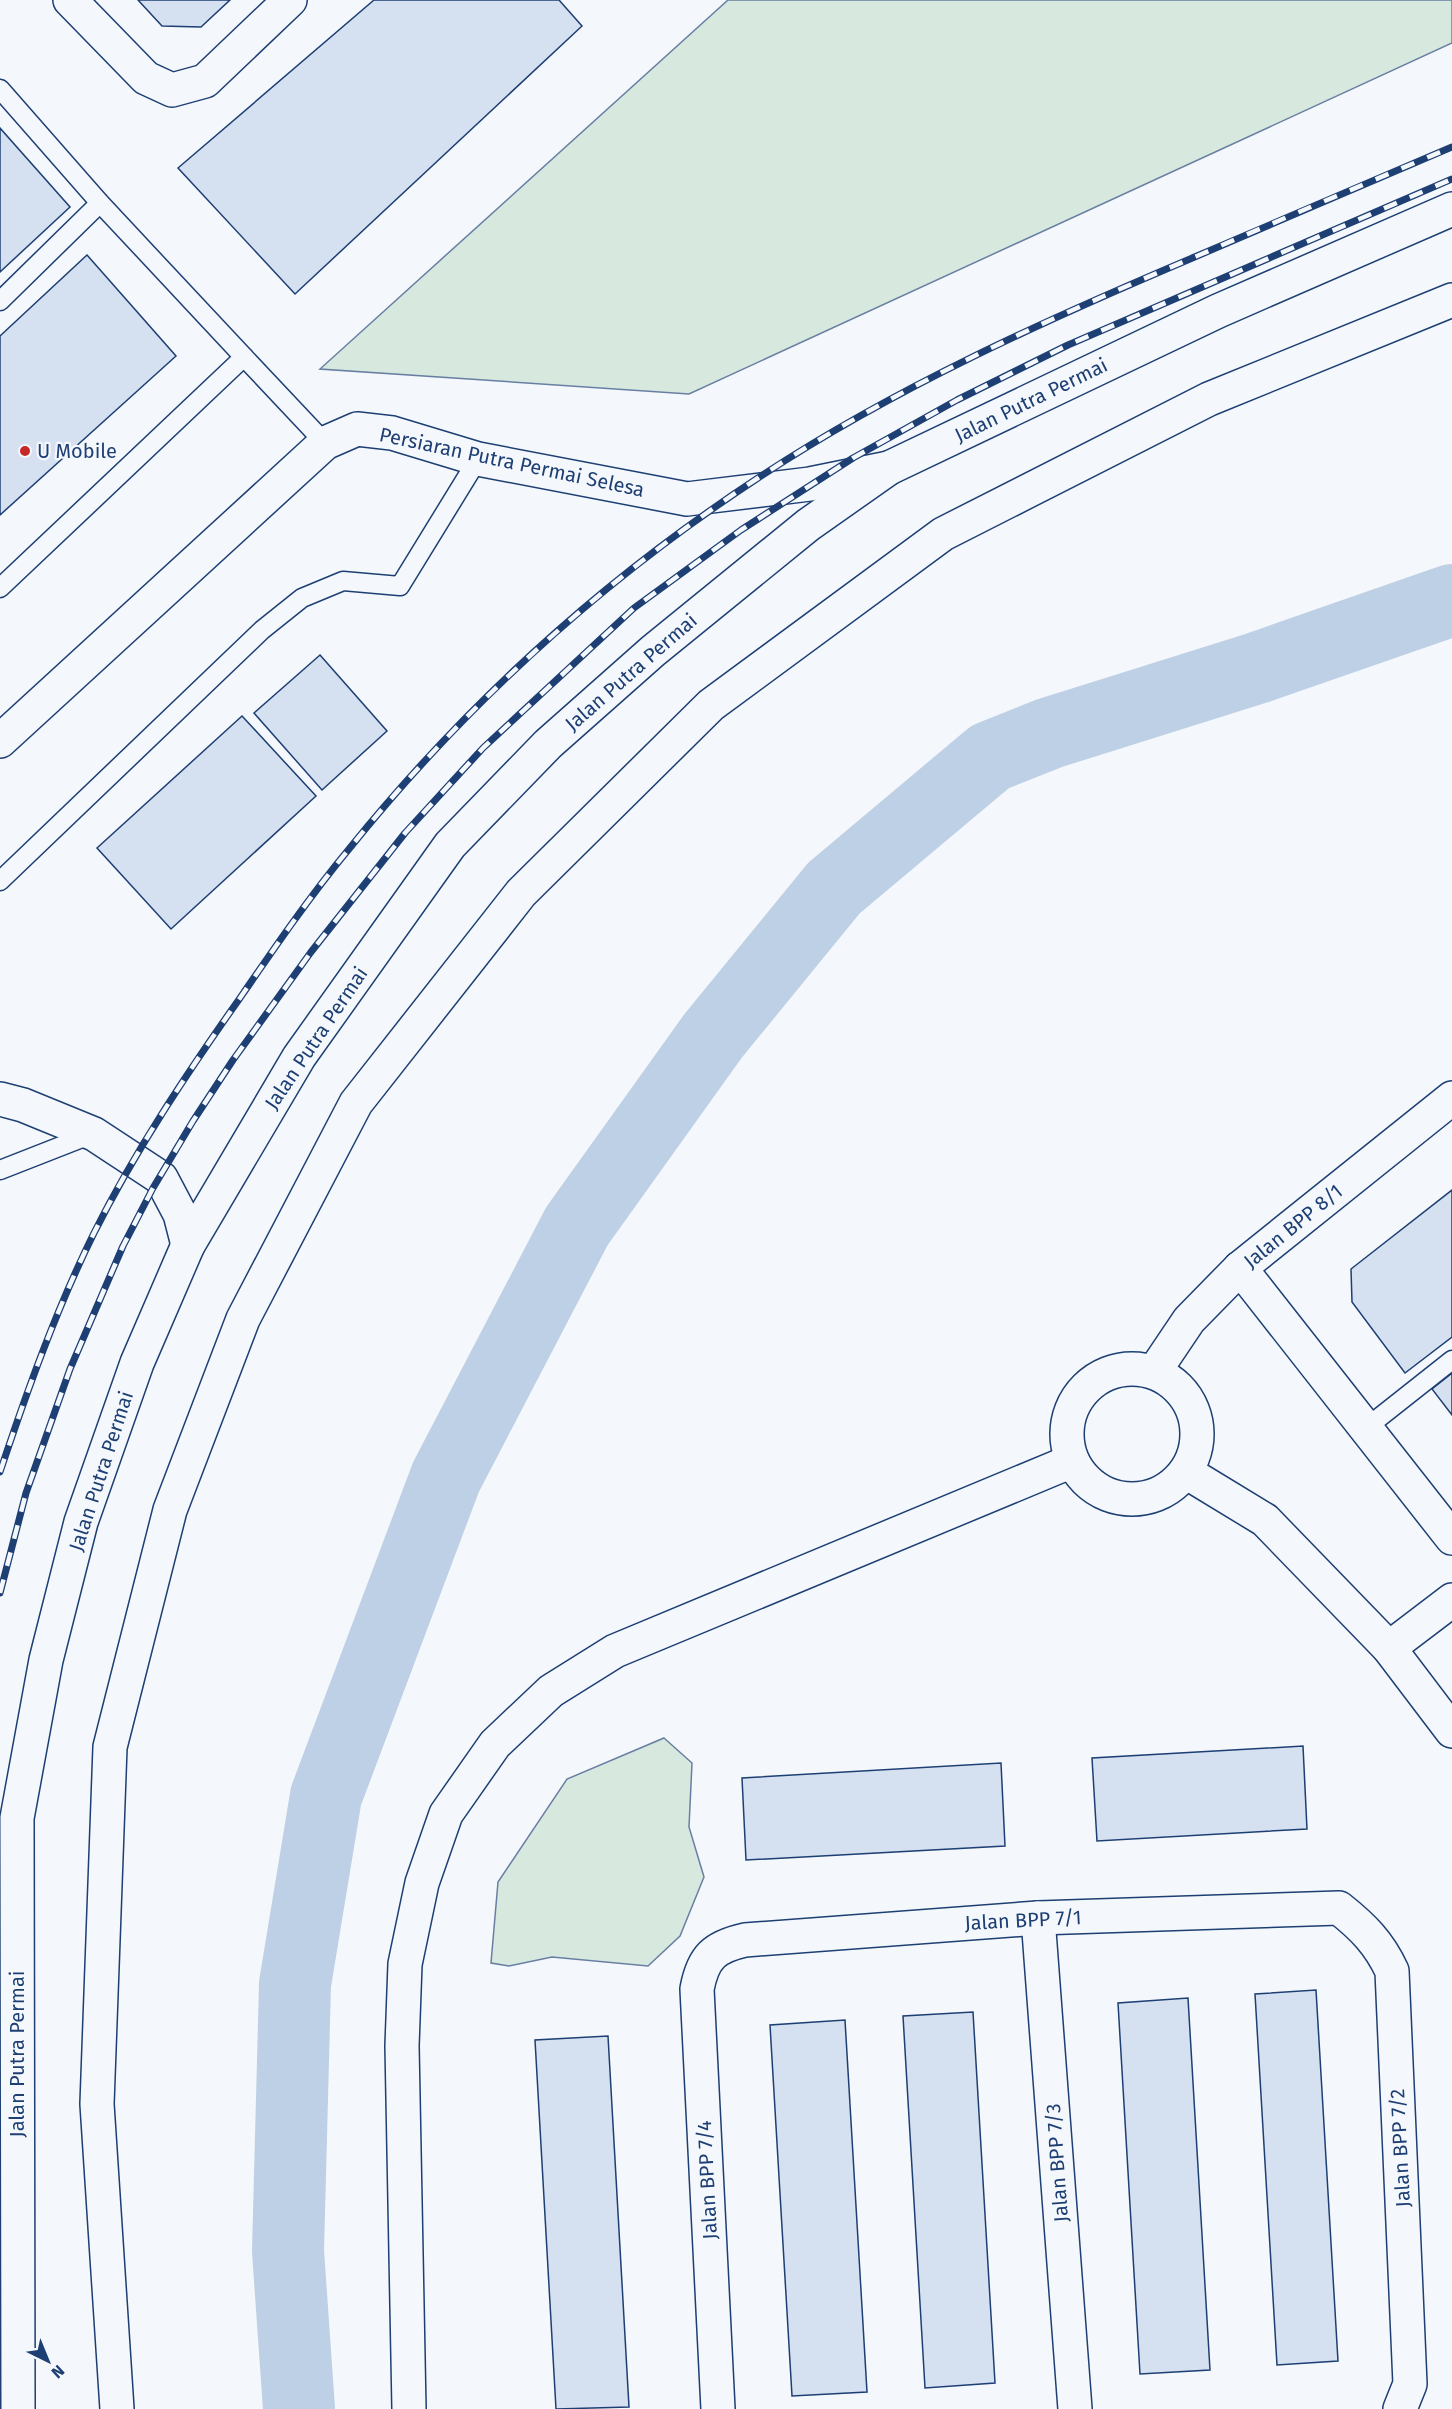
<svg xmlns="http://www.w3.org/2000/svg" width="1452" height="2409" font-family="'Fira Sans',sans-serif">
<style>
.green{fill:#d7e8df;stroke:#687fa3;stroke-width:1.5}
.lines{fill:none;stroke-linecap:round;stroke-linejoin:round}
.river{stroke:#bed0e5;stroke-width:72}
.building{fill:#d5e0f0;stroke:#1d3f73;stroke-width:1.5}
.service-casing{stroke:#1d3f73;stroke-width:21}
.minor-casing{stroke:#1d3f73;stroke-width:36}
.tertiary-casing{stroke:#1d3f73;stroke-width:36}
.primary-casing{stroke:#1d3f73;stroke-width:36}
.service{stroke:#f4f7fb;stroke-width:18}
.minor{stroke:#f4f7fb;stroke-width:33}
.tertiary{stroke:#f4f7fb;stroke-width:33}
.primary{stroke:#f4f7fb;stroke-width:33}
.rail-casing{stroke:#1d3f73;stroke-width:7}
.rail{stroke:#f4f7fb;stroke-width:4.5;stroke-dasharray:14;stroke-linecap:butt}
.poi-dot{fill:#c62828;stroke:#f4f7fb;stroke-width:2}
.labels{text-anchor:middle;stroke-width:4.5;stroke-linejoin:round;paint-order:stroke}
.street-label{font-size:20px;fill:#1d3f73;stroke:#f4f7fb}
.poi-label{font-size:20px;fill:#1d3f73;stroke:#f4f7fb;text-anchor:start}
</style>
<rect width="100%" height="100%" fill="#f4f7fb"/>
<g class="green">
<polygon points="728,0 1452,0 1452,43 689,394 320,369"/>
<polygon points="664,1738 692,1763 689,1827 704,1877 680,1936 648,1966 552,1957 509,1966 491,1963 498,1882 567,1779"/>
</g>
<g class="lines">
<polyline class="river" points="299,2409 288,2251 295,1984 326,1796 446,1477 577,1226 713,1036 834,888 990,757 1050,733 1257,668 1452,600"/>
</g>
<g class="building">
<polygon points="138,0 230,0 201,27 162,26"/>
<polygon points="374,0 559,0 582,26 295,294 178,168"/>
<polygon points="0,128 70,207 0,272"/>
<polygon points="87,255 176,356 0,515 0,336"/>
<polygon points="320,655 387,731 322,790 254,713"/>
<polygon points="242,716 316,796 171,929 97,848"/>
<polygon points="1452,1190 1452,1337 1405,1373 1352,1302 1351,1269"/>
<polygon points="1452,1373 1452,1415 1432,1389"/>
<polygon points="1303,1746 1307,1829 1097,1841 1092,1758"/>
<polygon points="1001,1763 1005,1846 746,1860 742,1778"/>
<polygon points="1316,1990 1338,2361 1277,2365 1255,1994"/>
<polygon points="1188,1998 1210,2370 1140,2374 1118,2003"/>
<polygon points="973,2012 995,2383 925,2388 903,2016"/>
<polygon points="845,2020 867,2392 792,2396 770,2025"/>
<polygon points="608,2036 629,2407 556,2409 535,2040"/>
</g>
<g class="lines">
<g class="service-casing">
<g id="service">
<polyline points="0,89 100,203 244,357 0,588"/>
<polyline points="0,301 100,203"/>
<polyline points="244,357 325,443"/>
<polyline points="0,881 262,630 302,598 343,581 400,586 478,459"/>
<polyline points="0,1170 92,1134"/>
<polyline points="1366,1428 1452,1360"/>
</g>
</g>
<g class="minor-casing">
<g id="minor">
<polyline points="70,0 146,78 172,90 205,81 290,0"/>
<polyline points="1240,1268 1452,1538"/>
<circle cx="1132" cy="1434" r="65"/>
<polyline points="1154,1372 1189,1320 1240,1268 1452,1098"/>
<polyline points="1186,1472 1265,1520 1389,1648 1452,1731"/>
<polyline points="1389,1648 1452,1600"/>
<polyline points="1038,1918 1075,2409"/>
<polyline points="409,2409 402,2046 405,1964 422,1883 446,1814 495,1744 551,1691 615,1651 1072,1461"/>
<path d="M 718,2409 L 697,1989 C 703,1957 714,1947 745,1940 L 1038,1918 L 1339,1908 C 1363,1927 1379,1943 1392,1971 L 1410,2384 L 1400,2409"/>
</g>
</g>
<g class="tertiary-casing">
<g id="tertiary">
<polyline points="0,741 325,443 357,429 392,433 478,459 687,499 810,484 889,468"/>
<polyline points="0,1099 23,1105 94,1134 161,1178 180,1214 188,1245"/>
</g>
</g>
<g class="primary-casing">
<g id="primary">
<polyline points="18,2409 17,1818 46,1660 81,1522 137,1363 188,1245 299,1057 450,845 548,744 653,651 808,525 889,468 1218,311 1452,209"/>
<polyline points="117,2409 97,2104 110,1747 170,1510 243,1319 356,1103 521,893 711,705 943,534 1209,399 1452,300"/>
</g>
</g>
<use href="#service" class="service"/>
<use href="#minor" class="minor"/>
<use href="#tertiary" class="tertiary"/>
<use href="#primary" class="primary"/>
<g class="rail-casing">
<g id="rail">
<path d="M 0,1472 C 27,1391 56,1310 94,1233 C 135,1151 187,1073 240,998 C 275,947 310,896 349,849 C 465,705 604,579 758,478 C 896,387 1046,320 1197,256 C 1282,219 1367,183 1452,147"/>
<polyline points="0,1593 26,1493 70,1369 123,1246 153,1188 193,1121 233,1060 311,952 405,833 483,748 634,608 741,530 853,458 957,400 1068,345 1452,179"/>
</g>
</g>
<use href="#rail" class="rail"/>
</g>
<circle class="poi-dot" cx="25" cy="451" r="6"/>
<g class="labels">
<g class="street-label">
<text transform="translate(1031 400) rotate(-26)" y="7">Jalan Putra Permai</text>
<text transform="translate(512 462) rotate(12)" y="7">Persiaran Putra Permai Selesa</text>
<text transform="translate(631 672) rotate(-41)" y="7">Jalan Putra Permai</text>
<text transform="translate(316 1038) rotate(-56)" y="7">Jalan Putra Permai</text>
<text transform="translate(1293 1226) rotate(-39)" y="7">Jalan BPP 8/1</text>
<text transform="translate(101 1471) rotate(-72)" y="7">Jalan Putra Permai</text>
<text transform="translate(1023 1920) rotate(-3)" y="7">Jalan BPP 7/1</text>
<text transform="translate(17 2054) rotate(-90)" y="7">Jalan Putra Permai</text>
<text transform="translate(1400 2148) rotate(-93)" y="7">Jalan BPP 7/2</text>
<text transform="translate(1057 2163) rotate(-94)" y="7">Jalan BPP 7/3</text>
<text transform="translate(707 2180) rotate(-93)" y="7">Jalan BPP 7/4</text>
</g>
<g class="poi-label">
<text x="37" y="458">U Mobile</text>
</g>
</g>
<g transform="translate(48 2361) rotate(137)" stroke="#f4f7fb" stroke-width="4.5" paint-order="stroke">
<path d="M0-4.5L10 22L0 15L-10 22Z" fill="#1d3f73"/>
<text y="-9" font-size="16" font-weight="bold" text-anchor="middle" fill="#1d3f73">N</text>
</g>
</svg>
